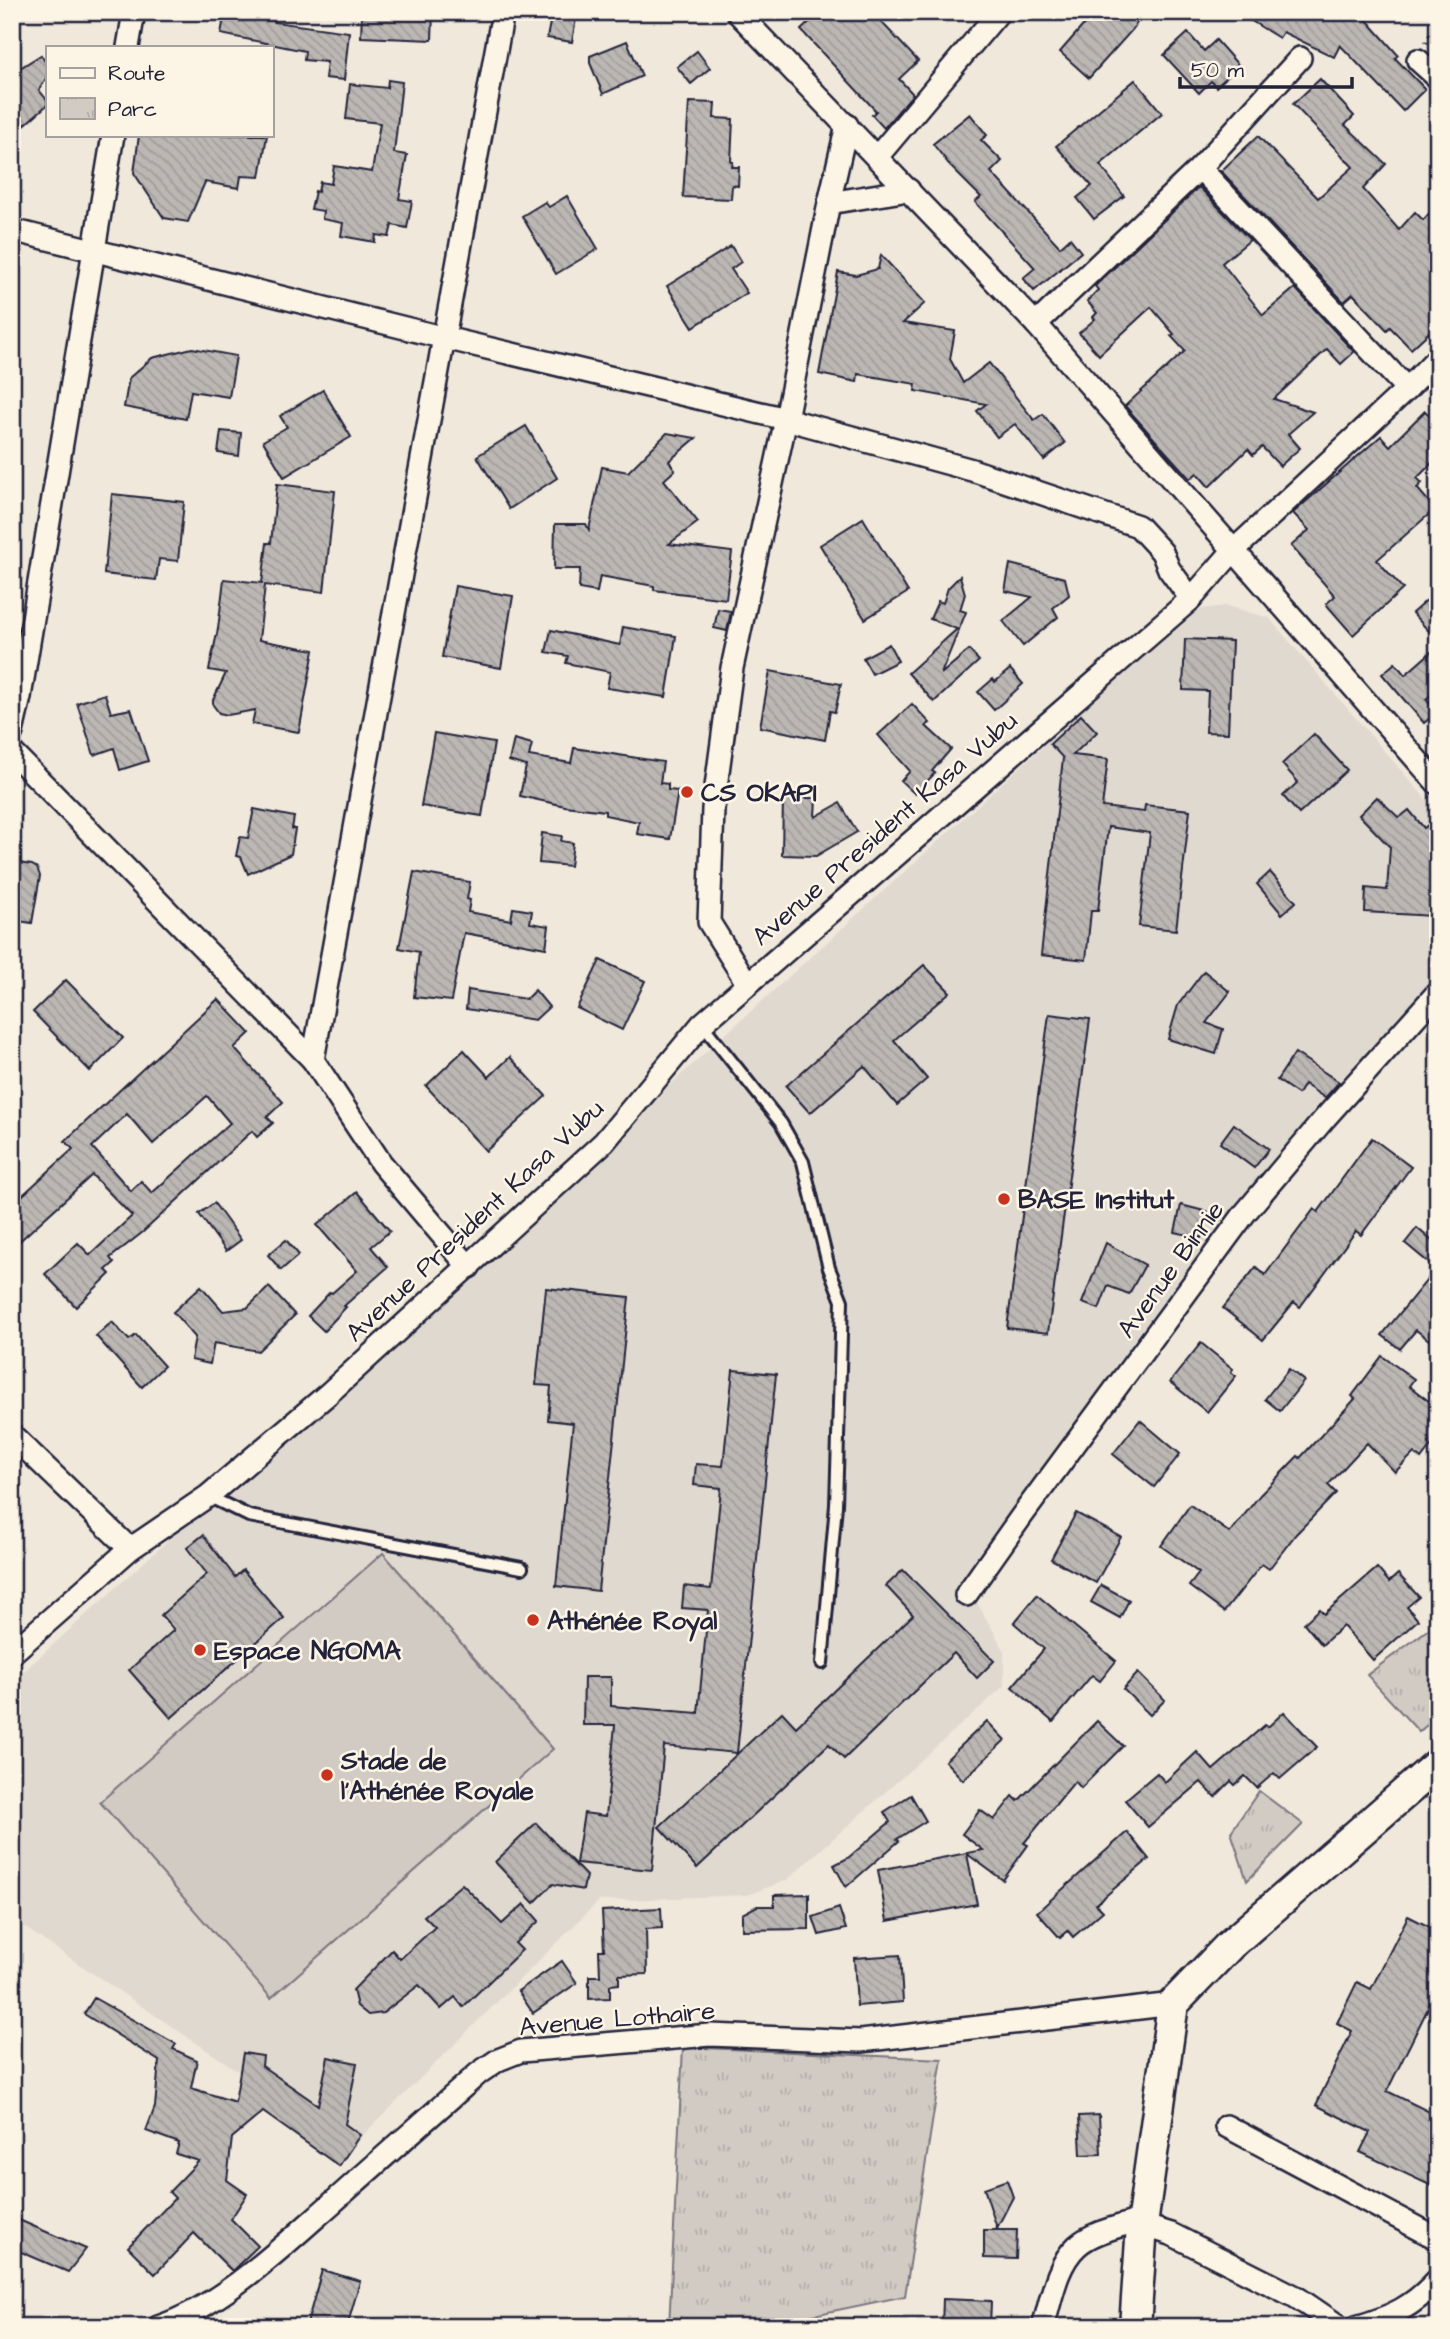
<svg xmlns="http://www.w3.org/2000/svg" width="1450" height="2339" font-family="'Architects Daughter',sans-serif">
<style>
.built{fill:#e0d9cf}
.grass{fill:#d1cbc3;stroke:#7a767f;stroke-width:2}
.park{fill:url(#park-tufts);stroke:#7a767f;stroke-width:2}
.building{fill:url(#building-back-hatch);stroke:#22223b;stroke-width:2;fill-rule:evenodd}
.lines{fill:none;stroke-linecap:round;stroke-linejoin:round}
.lane-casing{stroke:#22223b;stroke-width:16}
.street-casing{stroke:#22223b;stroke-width:26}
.secondary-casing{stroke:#22223b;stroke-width:35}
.path{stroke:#22223b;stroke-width:4.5;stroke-dasharray:2 5;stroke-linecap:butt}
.lane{stroke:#fcf5e5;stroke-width:10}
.street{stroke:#fcf5e5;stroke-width:21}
.secondary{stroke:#fcf5e5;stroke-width:30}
.poi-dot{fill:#c8321e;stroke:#fcf5e5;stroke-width:2.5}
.labels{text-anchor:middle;stroke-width:5;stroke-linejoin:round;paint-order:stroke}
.poi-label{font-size:26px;font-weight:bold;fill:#22223b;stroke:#fcf5e5;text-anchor:start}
.street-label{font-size:26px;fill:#22223b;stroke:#fcf5e5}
</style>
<defs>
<pattern id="park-tufts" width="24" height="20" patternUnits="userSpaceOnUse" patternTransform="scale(1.75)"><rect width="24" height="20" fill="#d1cbc3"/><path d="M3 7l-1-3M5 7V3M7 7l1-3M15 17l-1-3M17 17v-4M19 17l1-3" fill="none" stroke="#b3aea8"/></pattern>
<pattern id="building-back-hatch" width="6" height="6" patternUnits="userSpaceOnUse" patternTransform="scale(1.75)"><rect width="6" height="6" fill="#bcb7b3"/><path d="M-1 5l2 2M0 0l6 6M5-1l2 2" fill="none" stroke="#a19d9b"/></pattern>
</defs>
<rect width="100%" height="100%" fill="#efe8db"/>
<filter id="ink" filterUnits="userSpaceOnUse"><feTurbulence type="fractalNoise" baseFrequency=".0143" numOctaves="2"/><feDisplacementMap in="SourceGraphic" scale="14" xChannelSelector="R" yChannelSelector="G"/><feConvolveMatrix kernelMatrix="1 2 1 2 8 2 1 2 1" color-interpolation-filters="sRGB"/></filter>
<g filter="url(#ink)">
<polygon class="built" points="1227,606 1269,618 1438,813 1438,998 1111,1383 970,1590 1004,1650 1004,1686 787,1880 747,1895 599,1901 351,2147 12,1919 12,1682 1193,610"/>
<polygon class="grass" points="383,1553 553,1749 271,1998 100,1802"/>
<g class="park">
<polygon points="1434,1625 1438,1629 1438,1715 1419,1732 1367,1675"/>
<polygon points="1259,1791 1303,1824 1247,1881 1231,1832"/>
<polygon points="683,2047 942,2059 905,2296 756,2327 669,2327"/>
</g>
<g class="building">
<polygon points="225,12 276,12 274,22 349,32 344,80 325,78 327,62 304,60 305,51 221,34"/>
<polygon points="362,12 433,12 432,40 361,37"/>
<polygon points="552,12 577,12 572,42 547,38"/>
<polygon points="820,12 872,12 918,61 899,79 913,94 884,128 872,115 876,111 801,30"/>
<polygon points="1095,12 1144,12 1133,29 1089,78 1060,52"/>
<polygon points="1237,12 1360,12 1398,55 1395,58 1425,89 1403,111 1340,45 1334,57 1283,32 1279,38"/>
<polygon points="1188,33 1204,51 1216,40 1239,66 1216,87 1211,81 1199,93 1164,55"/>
<polygon points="627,41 642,76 603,94 590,63 590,56"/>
<polygon points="697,51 710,68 691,84 677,67"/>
<polygon points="41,55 47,65 47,77 39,90 47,100 47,105 12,136 12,73"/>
<polygon points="1320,79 1354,116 1345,125 1386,164 1363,189 1399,230 1415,212 1423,220 1438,204 1438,324 1411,349 1390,327 1387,330 1353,294 1344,302 1221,171 1258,136 1318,198 1353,167 1293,104"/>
<polygon points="388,80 402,82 394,153 407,155 399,199 412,201 407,228 392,225 389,237 376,235 375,242 341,236 343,223 322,219 323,211 311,209 315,191 318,192 320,182 331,184 334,166 372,172 380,123 346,119 350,84 387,88"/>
<polygon points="1135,80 1162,113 1100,165 1124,196 1094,219 1077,198 1092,186 1056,146"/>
<polygon points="689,102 715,103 714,118 733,119 731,162 733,162 732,167 739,167 738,186 732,185 731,199 683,197"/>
<polygon points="970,114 987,135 981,140 1002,161 991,172 1060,247 1070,238 1081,252 1034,291 1023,278 1035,268 975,202 981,197 952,168 933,144"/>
<polygon points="139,135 267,135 260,177 241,176 239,188 205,182 188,222 164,218 134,173"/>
<polygon points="1199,187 1250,240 1222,263 1263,315 1295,288 1354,352 1341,364 1327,349 1274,399 1313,412 1288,434 1300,448 1280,466 1262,447 1253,455 1248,449 1209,487 1197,473 1190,479 1125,406 1185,351 1171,336 1174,334 1151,307 1099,355 1079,333 1095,319 1093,317 1097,313 1087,301 1098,290 1095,286"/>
<polygon points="567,196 598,249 556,274 522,216 545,202 549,207"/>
<polygon points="731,246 741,262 731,269 747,293 693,327 667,286"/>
<polygon points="881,255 925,303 903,323 955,331 950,359 963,383 989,363 1034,420 1043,414 1065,443 1044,460 1015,424 997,437 977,411 986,404 915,391 916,384 858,374 857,382 819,374 838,272 856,275 878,269"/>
<polygon points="192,348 236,356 229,397 191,391 186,419 124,407 129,378 152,358"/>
<polygon points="323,390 351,437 284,477 263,441 287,427 280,416"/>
<polygon points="1425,411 1438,423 1438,457 1417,478 1422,483 1417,488 1435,509 1377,560 1403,589 1353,635 1326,604 1335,596 1291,546 1309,530 1293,513 1381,436 1390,446"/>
<polygon points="526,426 557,478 509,509 477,456"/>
<polygon points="221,431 241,433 239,456 218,453"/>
<polygon points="667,433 696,438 669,461 675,470 664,480 698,522 669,544 732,552 726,599 654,590 654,586 600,576 597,592 579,589 580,569 554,569 555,524 586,524 589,530 602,467 628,472"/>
<polygon points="277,484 335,491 324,592 265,585 259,640 314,650 299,732 252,724 255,710 228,715 219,713 213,705 213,700 226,673 209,670 218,629 224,579 262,583 267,543 271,543"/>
<polygon points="112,494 184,502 178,561 159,559 156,580 104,574"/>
<polygon points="863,518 908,592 865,619 820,545"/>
<polygon points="1010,564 1065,578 1069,595 1053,608 1058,617 1023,646 1003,621 1032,597 1005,591"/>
<polygon points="960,576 965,594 960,610 966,612 941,674 969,650 979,661 934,702 908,673 957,629 930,619 938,601 943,603 948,588"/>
<polygon points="455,586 513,596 501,668 442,657"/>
<polygon points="1429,598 1438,607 1438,641 1412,613"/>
<polygon points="718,609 731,611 727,631 714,628"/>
<polygon points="623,627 676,636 666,697 607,688 610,672 566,663 568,656 546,652 551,630 620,645"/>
<polygon points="1185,639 1232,641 1228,733 1206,732 1208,691 1183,690"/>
<polygon points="889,644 898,661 872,674 863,658"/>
<polygon points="1438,646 1438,689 1426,699 1437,712 1424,723 1382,674 1395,663 1405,675"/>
<polygon points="1010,669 1023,684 994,710 978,692 993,679 995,682"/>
<polygon points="770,671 841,684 835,712 830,711 825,740 760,727"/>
<polygon points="105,694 111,713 131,709 148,761 120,770 114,748 94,755 77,703"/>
<polygon points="912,704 930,723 926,726 951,749 932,771 935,773 915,794 901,781 910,771 878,735"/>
<polygon points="1081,715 1097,732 1073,755 1108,759 1102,807 1144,812 1145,805 1190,810 1176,930 1139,926 1150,833 1108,827 1098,911 1091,911 1086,960 1041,955 1063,758 1050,744"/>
<polygon points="434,733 494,743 482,816 421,806"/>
<polygon points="1314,734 1347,770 1299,814 1283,796 1298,782 1282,764"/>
<polygon points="514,739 532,744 529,756 571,763 574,748 663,762 660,783 668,784 668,790 678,791 670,839 637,834 639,822 605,815 605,811 565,806 520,796 526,766 509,761"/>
<polygon points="1377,797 1399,818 1409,810 1424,828 1438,817 1438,861 1433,916 1365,912 1366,888 1387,890 1390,847 1359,815"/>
<polygon points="783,798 816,798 815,817 840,803 857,832 816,856 782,855"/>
<polygon points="254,809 294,817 292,829 295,829 291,854 248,874 241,857 236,856 240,837 248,838"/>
<polygon points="542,833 562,836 561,841 573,843 570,866 539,863"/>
<polygon points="12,862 32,865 37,868 40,876 32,923 12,920"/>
<polygon points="414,872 470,882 467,899 470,900 468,912 511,920 513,908 532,911 530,923 549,926 546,948 464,933 451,1001 414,997 419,952 399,948"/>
<polygon points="1270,872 1296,902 1282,914 1257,884"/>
<polygon points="600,960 645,981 622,1030 577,1008"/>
<polygon points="924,965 950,992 894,1040 927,1079 897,1105 864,1066 810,1113 786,1086"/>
<polygon points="1204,971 1230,992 1206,1023 1223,1029 1216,1054 1168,1039 1178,1005"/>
<polygon points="66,980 123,1038 90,1071 33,1012"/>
<polygon points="468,990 526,999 535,990 549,1007 535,1020 466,1009"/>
<path d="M 218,999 L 250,1033 L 234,1048 L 283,1102 L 267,1117 L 273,1123 L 257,1137 L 252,1131 L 143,1232 L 110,1258 L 114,1263 L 106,1270 L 110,1274 L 76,1307 L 45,1274 L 78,1243 L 90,1255 L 132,1216 L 92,1175 L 12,1248 L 12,1205 L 73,1149 L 65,1141 ZM 207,1096 L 230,1123 L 152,1193 L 141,1181 L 131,1191 L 92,1147 L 127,1114 L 153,1144 Z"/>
<polygon points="1049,1014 1090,1019 1048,1333 1007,1328"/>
<polygon points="464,1050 489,1077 510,1057 546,1096 486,1151 426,1086"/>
<polygon points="1295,1053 1339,1082 1325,1098 1304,1084 1298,1094 1277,1080"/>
<polygon points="1234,1124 1269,1149 1254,1168 1220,1143"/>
<polygon points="1372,1138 1411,1167 1361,1235 1356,1231 1300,1307 1294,1302 1263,1340 1223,1308 1256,1267 1265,1275 1314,1209 1318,1212"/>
<polygon points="357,1192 390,1231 371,1247 388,1267 344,1306 346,1307 324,1331 308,1316 330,1292 332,1293 357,1271 317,1225"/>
<polygon points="214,1203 241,1240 226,1251 199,1214"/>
<polygon points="1181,1205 1208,1212 1201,1238 1175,1232"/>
<polygon points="1417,1228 1438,1246 1438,1347 1416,1330 1400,1349 1382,1335 1436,1269 1405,1243"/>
<polygon points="286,1240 299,1255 281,1270 268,1255"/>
<polygon points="1106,1243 1145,1265 1129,1294 1108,1286 1099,1309 1082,1303"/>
<polygon points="201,1286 223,1311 247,1308 269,1287 295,1315 258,1351 214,1343 210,1364 191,1360 195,1337 173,1312"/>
<polygon points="546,1288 629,1297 598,1591 556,1586 573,1423 548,1420 551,1386 536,1385"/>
<polygon points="112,1322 129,1340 136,1335 164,1366 142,1387 96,1336"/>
<polygon points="1201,1343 1233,1369 1231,1372 1236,1376 1207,1412 1170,1382"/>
<polygon points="1382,1356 1414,1379 1409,1386 1438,1408 1438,1437 1421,1459 1414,1453 1395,1472 1367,1443 1328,1485 1336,1493 1296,1534 1269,1569 1262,1564 1224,1612 1189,1586 1199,1573 1161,1546 1190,1505 1230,1533 1260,1495 1298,1456 1300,1458 1355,1399 1352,1396"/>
<polygon points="1289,1369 1304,1381 1280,1411 1265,1399"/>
<polygon points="733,1370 776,1374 737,1753 664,1746 652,1870 576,1863 584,1813 606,1816 615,1725 583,1725 584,1677 611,1677 611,1706 698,1713 708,1610 682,1608 684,1586 711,1589 721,1488 694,1485 696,1464 723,1466"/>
<polygon points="1140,1420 1180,1454 1154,1487 1113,1454"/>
<polygon points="1076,1513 1121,1537 1096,1583 1051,1559"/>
<polygon points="203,1535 235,1577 243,1570 284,1618 171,1718 129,1670 174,1630 161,1615 207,1574 187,1548"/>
<polygon points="1377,1568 1389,1582 1398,1574 1419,1597 1407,1607 1418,1620 1373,1660 1343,1626 1322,1645 1304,1623 1320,1609 1324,1614"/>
<polygon points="903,1570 994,1661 977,1678 954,1653 844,1759 829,1744 697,1868 659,1827 782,1712 796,1727 913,1615 886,1586"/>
<polygon points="1101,1585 1129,1600 1120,1618 1091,1602"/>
<polygon points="1037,1595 1116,1661 1100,1681 1092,1675 1053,1722 1012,1687 1044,1649 1014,1623"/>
<polygon points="1138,1673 1165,1700 1150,1715 1123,1689"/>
<polygon points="1284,1712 1317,1747 1280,1779 1274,1773 1257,1788 1245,1776 1235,1785 1231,1781 1215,1797 1201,1782 1148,1827 1125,1800 1157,1773 1165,1782 1197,1752 1213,1770 1265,1725 1268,1727"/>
<polygon points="987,1721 1005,1740 963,1780 945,1761"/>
<polygon points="1097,1721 1123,1746 1081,1788 1075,1781 1024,1843 1028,1845 1003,1880 967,1854 977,1904 887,1921 878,1870 983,1850 962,1834 980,1810 994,1820 1013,1796 1018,1801"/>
<polygon points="911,1795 926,1821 897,1839 899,1841 846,1887 834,1865 848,1858 890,1822 884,1812"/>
<polygon points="536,1823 586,1876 583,1890 553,1884 534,1903 495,1862"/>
<polygon points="1127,1832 1149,1859 1096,1904 1103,1911 1073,1937 1068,1931 1060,1938 1037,1912"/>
<polygon points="462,1884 502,1924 524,1904 539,1921 515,1943 522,1950 463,2007 455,1997 441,2009 419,1985 383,2013 368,2015 357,2006 353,1990 392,1950 400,1959 435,1927 424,1916"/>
<polygon points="809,1894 809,1929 742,1930 742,1914 757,1906 774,1906 774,1895"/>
<polygon points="661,1908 662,1928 646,1929 647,1974 619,1975 619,1984 610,1985 610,1998 589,1999 589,1976 600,1976 599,1950 604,1950 602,1911"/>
<polygon points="839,1908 846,1929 819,1935 813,1917"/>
<polygon points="1408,1916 1438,1931 1438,1988 1387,2091 1438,2116 1438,2189 1360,2152 1370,2132 1316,2105 1352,2031 1337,2023 1357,1982 1371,1989"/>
<polygon points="900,1955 903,2002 857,2006 854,1958"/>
<polygon points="562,1961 577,1983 533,2013 518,1991"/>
<polygon points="94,1998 176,2044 173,2049 197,2060 191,2088 235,2102 243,2053 263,2056 262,2066 318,2105 328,2057 357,2063 345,2124 360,2135 339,2166 263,2112 232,2138 227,2180 247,2194 231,2219 258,2246 232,2271 194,2233 155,2274 128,2247 175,2198 169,2192 199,2161 176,2154 179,2143 146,2131 155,2107 159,2061 84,2014"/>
<polygon points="1099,2115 1101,2154 1081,2155 1079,2116"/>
<polygon points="1007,2180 1013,2197 997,2228 984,2188"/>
<polygon points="12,2217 86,2249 68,2272 12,2248"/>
<polygon points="984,2230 1017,2230 1016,2259 984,2258"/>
<polygon points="322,2270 360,2281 347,2327 306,2327"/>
<polygon points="943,2299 991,2301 990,2327 942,2327"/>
</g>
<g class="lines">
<g class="lane-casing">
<g id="lane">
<polyline points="702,1024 781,1123 803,1162 829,1268 842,1301 836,1505 822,1663"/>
<polyline points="208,1496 249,1516 522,1568"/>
</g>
</g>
<g class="street-casing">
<g id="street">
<polyline points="737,12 1036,324 1438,784"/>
<polyline points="128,47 134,12"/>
<polyline points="1418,60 1438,78"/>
<polyline points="877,157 999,12"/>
<polyline points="1200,168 1407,389"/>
<polyline points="829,203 909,190"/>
<polyline points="12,230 445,338 786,419 972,470 1138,526 1162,552 1169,569 1191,599"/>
<polyline points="1036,324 1200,168 1300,58"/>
<polyline points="12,732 20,697 113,135"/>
<polyline points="12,752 313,1060 381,1163 469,1267"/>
<polyline points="747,983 709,922 713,809 732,668 786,419 829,203 847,125"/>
<polyline points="313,1060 503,12"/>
<polyline points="12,1435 130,1549"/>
<polyline points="966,1595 1021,1517 1245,1213 1325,1118 1438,992"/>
<polyline points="12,1653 130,1549 208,1496 328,1394 604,1142 702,1024 1191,599 1233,551 1407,389 1438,357"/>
<polyline points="1226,2126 1438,2239"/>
<polyline points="1142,2225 1171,2234 1296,2297 1340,2327"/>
<path d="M 158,2327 C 220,2307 282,2247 331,2204 C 380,2160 429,2117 479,2073 L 498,2060 L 521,2051 L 710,2035 L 861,2041 L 1173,2004"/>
<path d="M 1043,2327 C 1051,2301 1056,2265 1077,2246 C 1093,2231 1123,2226 1143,2219"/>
<path d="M 1356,2327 C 1391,2317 1413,2307 1438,2279"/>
</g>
</g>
<g class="secondary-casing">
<polyline id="secondary" points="1135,2327 1142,2225 1173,2004 1230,1945 1438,1764"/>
</g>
<polyline class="path" points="1426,43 1433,30"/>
<use href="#lane" class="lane"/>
<use href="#street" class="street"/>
<use href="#secondary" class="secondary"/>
</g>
</g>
<g class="poi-dot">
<circle cx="687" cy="792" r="7"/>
<circle cx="1004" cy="1199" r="7"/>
<circle cx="533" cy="1620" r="7"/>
<circle cx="200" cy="1650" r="7"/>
<circle cx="327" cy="1775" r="7"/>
</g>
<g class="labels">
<g class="poi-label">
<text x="701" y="801">CS OKAPI</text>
<text x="1018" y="1208">BASE Institut</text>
<text x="547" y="1629">Athénée Royal</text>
<text x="214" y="1659">Espace NGOMA</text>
<text x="341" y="1769">Stade de<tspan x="341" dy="30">l'Athénée Royale</tspan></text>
</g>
<g class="street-label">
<text transform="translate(884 828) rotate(-41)" y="9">Avenue President Kasa Vubu</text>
<text transform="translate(474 1220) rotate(-43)" y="9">Avenue President Kasa Vubu</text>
<text transform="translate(1170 1269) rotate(-54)" y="9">Avenue Binnie</text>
<text transform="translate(617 2018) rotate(-5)" y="9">Avenue Lothaire</text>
</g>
</g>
<rect width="1450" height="2339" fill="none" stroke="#fcf5e5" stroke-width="42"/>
<rect x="21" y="21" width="1408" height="2297" fill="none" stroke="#22223b" stroke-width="2.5" filter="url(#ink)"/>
<rect x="46" y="46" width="228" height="91" fill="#fcf5e5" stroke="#a5a1a1" stroke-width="2"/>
<rect x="60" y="68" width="35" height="10" fill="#fcf5e5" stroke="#a5a1a1" stroke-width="2"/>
<text x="108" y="80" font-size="21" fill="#22223b">Route</text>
<rect x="60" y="98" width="35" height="21" fill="url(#park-tufts)" stroke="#a5a1a1" stroke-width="2"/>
<text x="108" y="116" font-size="21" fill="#22223b">Parc</text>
<path d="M1180 77v10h172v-10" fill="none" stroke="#22223b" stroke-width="3.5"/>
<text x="1191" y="77" font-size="21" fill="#22223b" stroke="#fcf5e5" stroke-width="5" paint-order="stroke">50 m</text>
</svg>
